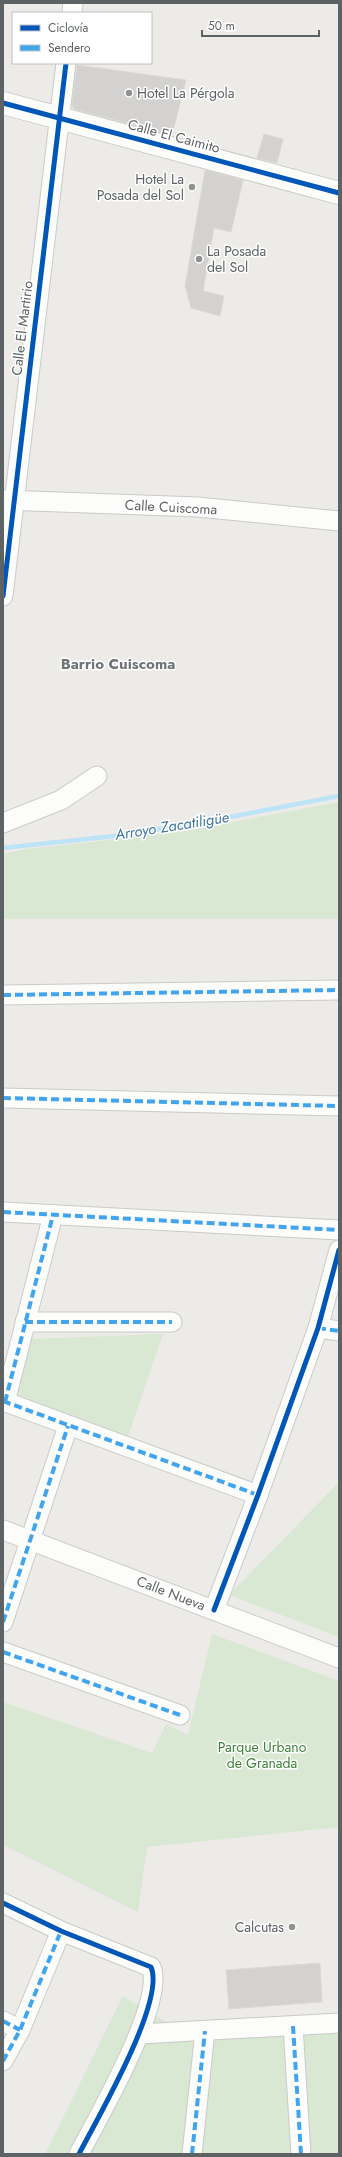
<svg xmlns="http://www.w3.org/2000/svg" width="342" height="2157" font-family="Jost,sans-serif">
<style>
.green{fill:#d8e8d3}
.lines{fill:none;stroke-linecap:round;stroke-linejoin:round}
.stream{stroke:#bce3f6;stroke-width:4.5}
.building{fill:#d3d2d0;stroke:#dcdad6}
.street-casing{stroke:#c9cac9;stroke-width:21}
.secondary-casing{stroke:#c9cac9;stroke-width:24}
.street{stroke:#fcfcfb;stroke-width:19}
.secondary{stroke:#fcfcfb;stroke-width:22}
.quiet{stroke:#40a5ee;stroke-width:4;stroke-dasharray:8 4;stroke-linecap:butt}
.cycleway-casing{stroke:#fff;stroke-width:8}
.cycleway{stroke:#0057b8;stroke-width:5}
.poi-dot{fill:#8f9292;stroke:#fff;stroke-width:1.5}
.labels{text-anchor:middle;stroke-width:3;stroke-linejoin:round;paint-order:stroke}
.poi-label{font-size:14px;fill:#5d6265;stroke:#fff;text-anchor:start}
.street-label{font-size:14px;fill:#5d6265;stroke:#fff}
.park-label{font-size:14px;fill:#3b8237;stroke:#fff}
.neighbourhood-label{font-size:15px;font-weight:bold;fill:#6e7477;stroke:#fff}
.water-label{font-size:15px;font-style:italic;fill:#3f779e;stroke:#fff}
</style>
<rect width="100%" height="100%" fill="#edebe7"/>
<g class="green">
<polygon points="339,802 339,919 3,919 3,854 26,849 180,832"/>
<polygon points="163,1334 127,1439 13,1397 28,1339"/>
<polygon points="339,1482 339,1637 229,1595"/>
<polygon points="212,1634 339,1681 339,1827 147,1847 138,1912 3,1845 3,1702 152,1753 166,1724 188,1735"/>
<polygon points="123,1996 166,2022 339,2014 339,2154 45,2154"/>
</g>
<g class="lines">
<polyline class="stream" points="3,848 114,836 199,823 339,796"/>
</g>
<g class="building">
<polygon points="77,65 186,80 172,135 74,109 72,106"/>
<polygon points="264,134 283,139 277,163 257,158"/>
<polygon points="205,170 243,180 231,232 214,228 203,291 224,296 220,316 191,308 185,286"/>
<polygon points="320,1963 322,2002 229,2009 226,1970"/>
</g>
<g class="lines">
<g class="street-casing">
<g id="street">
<polyline points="72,13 73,3"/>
<polyline points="3,500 198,507 339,521"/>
<polyline points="3,596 66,63"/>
<polyline points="3,823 61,800 97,776"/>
<polyline points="3,995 339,990"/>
<polyline points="3,1098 339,1106"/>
<polyline points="3,1212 339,1230"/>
<polyline points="25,1322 172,1322"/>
<polyline points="318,1328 339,1331"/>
<polyline points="3,1401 258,1495"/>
<polyline points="5,1402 53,1215"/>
<polyline points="3,1530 339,1658"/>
<polyline points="214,1610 258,1495 318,1328 339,1250"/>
<polyline points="3,1622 68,1426"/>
<polyline points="3,1652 180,1715"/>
<path d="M 3,1903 L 61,1931 L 151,1967 C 166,2001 97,2119 79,2154"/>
<polyline points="3,2021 20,2030"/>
<polyline points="293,2026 301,2154"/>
<polyline points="140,2034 339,2023"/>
<polyline points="3,2061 20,2030 61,1931"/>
<polyline points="192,2154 205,2031"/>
</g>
</g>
<g class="secondary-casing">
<polyline id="secondary" points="3,103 339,193"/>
</g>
<use href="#street" class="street"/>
<use href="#secondary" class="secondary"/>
<g class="quiet">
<polyline points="3,995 339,990"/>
<polyline points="3,1098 339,1106"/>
<polyline points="3,1212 339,1230"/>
<polyline points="25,1322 172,1322"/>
<polyline points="318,1328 339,1331"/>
<polyline points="3,1401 258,1495"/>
<polyline points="5,1402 53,1215"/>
<polyline points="3,1622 68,1426"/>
<polyline points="3,1652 180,1715"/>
<polyline points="3,2021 20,2030"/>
<polyline points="293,2026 301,2154"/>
<polyline points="3,2061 20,2030 61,1931"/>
<polyline points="192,2154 205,2031"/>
</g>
<g class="cycleway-casing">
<g id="cycleway">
<polyline points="3,103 339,193"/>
<polyline points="3,596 66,63"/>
<polyline points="214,1610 258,1495 318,1328 339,1250"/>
<path d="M 3,1903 L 61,1931 L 151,1967 C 166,2001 97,2119 79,2154"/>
</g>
</g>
<use href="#cycleway" class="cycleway"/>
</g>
<g class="poi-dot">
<circle cx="129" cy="93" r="4"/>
<circle cx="192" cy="187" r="4"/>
<circle cx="199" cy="259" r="4"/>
<circle cx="292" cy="1927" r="4"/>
</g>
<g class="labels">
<g class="poi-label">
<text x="137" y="98">Hotel La Pérgola</text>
<text x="184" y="184" text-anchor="end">Hotel La<tspan x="184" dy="16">Posada del Sol</tspan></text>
<text x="207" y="256">La Posada<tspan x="207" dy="16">del Sol</tspan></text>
<text x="284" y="1932" text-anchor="end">Calcutas</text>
</g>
<g class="street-label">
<text transform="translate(174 136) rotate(15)" y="5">Calle El Caimito</text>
<text transform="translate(22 328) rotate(-83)" y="5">Calle El Martirio</text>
<text transform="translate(171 507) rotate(3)" y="5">Calle Cuiscoma</text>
<text transform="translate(171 1593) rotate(21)" y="5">Calle Nueva</text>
</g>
<g class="park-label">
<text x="262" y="1752">Parque Urbano<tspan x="262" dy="16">de Granada</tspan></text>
</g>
<g class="neighbourhood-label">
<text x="118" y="669">Barrio Cuiscoma</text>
</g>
<g class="water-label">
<text transform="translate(172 826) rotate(-9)" y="5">Arroyo Zacatiligüe</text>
</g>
</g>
<rect width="342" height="2157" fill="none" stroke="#5d6265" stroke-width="8"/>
<rect x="12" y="12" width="140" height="52" fill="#ffffff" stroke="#bec0c1"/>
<rect x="20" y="25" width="20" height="6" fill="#0057b8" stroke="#bec0c1"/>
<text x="48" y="32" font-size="12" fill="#5d6265">Ciclovía</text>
<rect x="20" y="45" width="20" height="6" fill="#40a5ee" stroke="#bec0c1"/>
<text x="48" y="52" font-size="12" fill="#5d6265">Sendero</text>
<path d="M202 30v6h117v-6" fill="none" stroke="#5d6265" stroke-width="2"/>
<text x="208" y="30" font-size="12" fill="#5d6265" stroke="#ffffff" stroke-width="3" paint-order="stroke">50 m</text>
</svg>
